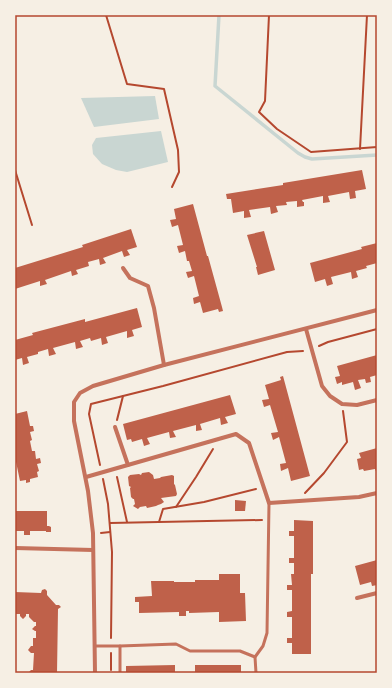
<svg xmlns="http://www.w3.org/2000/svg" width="392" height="688" font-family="Quicksand,sans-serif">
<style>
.water{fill:#c9d6d2}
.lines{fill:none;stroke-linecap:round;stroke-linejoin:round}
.stream{stroke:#c9d6d2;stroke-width:3.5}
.building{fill:#bf614a}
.path{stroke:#b5482f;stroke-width:2}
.service{stroke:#c5725c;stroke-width:3}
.minor{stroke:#c5725c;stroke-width:4}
.neatline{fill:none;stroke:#b5482f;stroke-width:1.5}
</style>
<rect width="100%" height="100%" fill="#f6efe4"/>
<g class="water">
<polygon points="155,96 159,119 94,127 81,98"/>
<polygon points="161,131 168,162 127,172 116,170 102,164 93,154 92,145 96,138"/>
</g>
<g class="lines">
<polyline class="stream" points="219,15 215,86 298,153 305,157 312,159 377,155"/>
</g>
<g class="building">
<polygon points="362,170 366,189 355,191 356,198 350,199 349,192 328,196 330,202 323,203 323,196 302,200 303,202 304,202 304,206 297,207 297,201 286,202 287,205 276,206 278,212 271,214 270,207 249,210 251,217 244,218 244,211 233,213 231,199 227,199 226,194 283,185 283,183"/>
<polygon points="193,204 207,256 208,256 222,307 223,311 219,312 218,309 203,313 200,302 194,304 193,298 199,296 194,276 188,278 186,272 192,271 189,261 187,261 185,251 179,253 177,246 183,245 178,225 172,227 170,220 176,219 174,209"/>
<polygon points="131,229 137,247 127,250 130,255 124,257 122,251 103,258 106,263 100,265 99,259 88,262 89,266 76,270 78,274 72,276 71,271 45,280 47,284 40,286 40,281 15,289 15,268 83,247 82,245"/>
<polygon points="264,231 275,270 258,275 256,267 257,267 247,235"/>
<polygon points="377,243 377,263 366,266 367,268 356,271 358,277 352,279 351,272 331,277 333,284 327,286 325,279 315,282 310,263 362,249 361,247"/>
<polygon points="137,308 142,327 132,330 134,336 127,338 127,331 106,337 108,343 102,345 101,338 91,341 90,338 80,341 83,347 76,349 75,342 53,348 56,354 49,356 48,349 38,352 38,354 27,357 29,363 23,365 22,358 15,360 15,340 33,335 32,333 85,319 85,322"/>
<polygon points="377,355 377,375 370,377 371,382 366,383 365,379 358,380 361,388 355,390 353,382 342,385 342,382 337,384 335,377 340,376 337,366"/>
<polygon points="283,376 310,476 291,481 288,468 281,471 280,464 286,463 279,437 273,440 271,433 278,432 270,405 264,407 262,400 269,399 265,385 281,380 280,377"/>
<polygon points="230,395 236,414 225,417 228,423 221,425 220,418 200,424 202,430 196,431 196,425 173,431 176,437 170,438 169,432 147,438 150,444 144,446 142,439 132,442 131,439 127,440 123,424"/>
<polygon points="27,411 30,426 33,426 34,431 30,432 32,440 30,441 32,451 35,451 36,459 40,458 41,463 37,464 39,471 37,472 38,477 30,479 30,482 26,483 26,480 20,481 15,457 15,414"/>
<polygon points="377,448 377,474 375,469 364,471 363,469 359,470 357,459 361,458 359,453"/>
<polygon points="149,472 153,475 154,479 160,478 161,477 172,475 174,476 174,484 175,485 177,494 176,496 161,498 164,502 161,504 158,505 156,506 147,508 146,506 140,507 138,509 133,506 135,504 134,499 133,499 131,497 130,488 131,487 129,486 128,477 130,475 139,474 141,475 142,473"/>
<polygon points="235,500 246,501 245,511 235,511"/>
<polygon points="15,511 47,511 47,526 49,526 51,527 51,532 46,532 46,531 30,531 30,535 24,535 24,531 15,531"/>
<polygon points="294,520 313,521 313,574 311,574 311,654 292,654 292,643 287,643 287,638 292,638 292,617 287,617 287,612 292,611 292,590 287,590 287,585 292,585 291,574 294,574 294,563 289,563 289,558 294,558 294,536 289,536 289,531 294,531"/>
<polygon points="377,560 377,581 376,581 377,585 372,586 371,582 360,585 355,566"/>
<polygon points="219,574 240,574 240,593 245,593 246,621 219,622 219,612 189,613 189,611 186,611 186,616 179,616 179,612 139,613 139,602 135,602 135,597 152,596 151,581 174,581 174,582 195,582 195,580 219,580"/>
<polygon points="45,589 47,591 47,595 56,605 59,605 61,607 58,609 57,673 28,673 31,670 33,670 34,653 31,653 28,650 31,646 33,646 33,638 36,638 36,631 35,631 32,629 35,626 36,626 36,622 34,622 29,617 29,614 26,614 26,616 23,619 20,616 20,614 15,614 15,592 41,593 42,590"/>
<polygon points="175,665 175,673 126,673 126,666"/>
<rect x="195" y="665" width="46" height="8"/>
</g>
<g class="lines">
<g class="path">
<polyline points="106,15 127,84 164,89 178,150 179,172 172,187"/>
<polyline points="269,15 265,101 259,112 277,129 311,152 377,147"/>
<polyline points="360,149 367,15"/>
<polyline points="15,170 32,225"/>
<polyline points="319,346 328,342 377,329"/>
<polyline points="117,420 123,396"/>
<polyline points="100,465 89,414 91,404 163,386 287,352 303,351"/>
<polyline points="117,477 127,522"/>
<polyline points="103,479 108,504 112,552 111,638"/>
<polyline points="305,493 324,473 347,442 343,411"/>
<polyline points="176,507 196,477 213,449"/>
<polyline points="159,522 163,509 204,502 256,489"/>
<polyline points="110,523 262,520"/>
<polyline points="101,533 110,532"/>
<polyline points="111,653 111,670"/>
</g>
<g class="service">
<polyline points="95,646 120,646 120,673"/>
<polyline points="120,646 176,644 190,651 240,651 255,657"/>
<polyline points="256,673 255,657 263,646 267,633 269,503"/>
</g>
<g class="minor">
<polyline points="123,268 130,278 148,286 154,308 164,365"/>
<polyline points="306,329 322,386 330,396 342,404 357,405 377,400"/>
<polyline points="115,427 128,465"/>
<polyline points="86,477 236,434 249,443 269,503 359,497 377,493"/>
<polyline points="15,548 93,550"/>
<polyline points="357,598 377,593"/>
<polyline points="95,673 93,533 88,491 74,421 74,402 80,393 93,386 164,365 377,310"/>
</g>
</g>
<rect width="392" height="688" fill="none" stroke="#f6efe4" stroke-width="32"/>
<rect x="16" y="16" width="360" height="656" class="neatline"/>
</svg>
